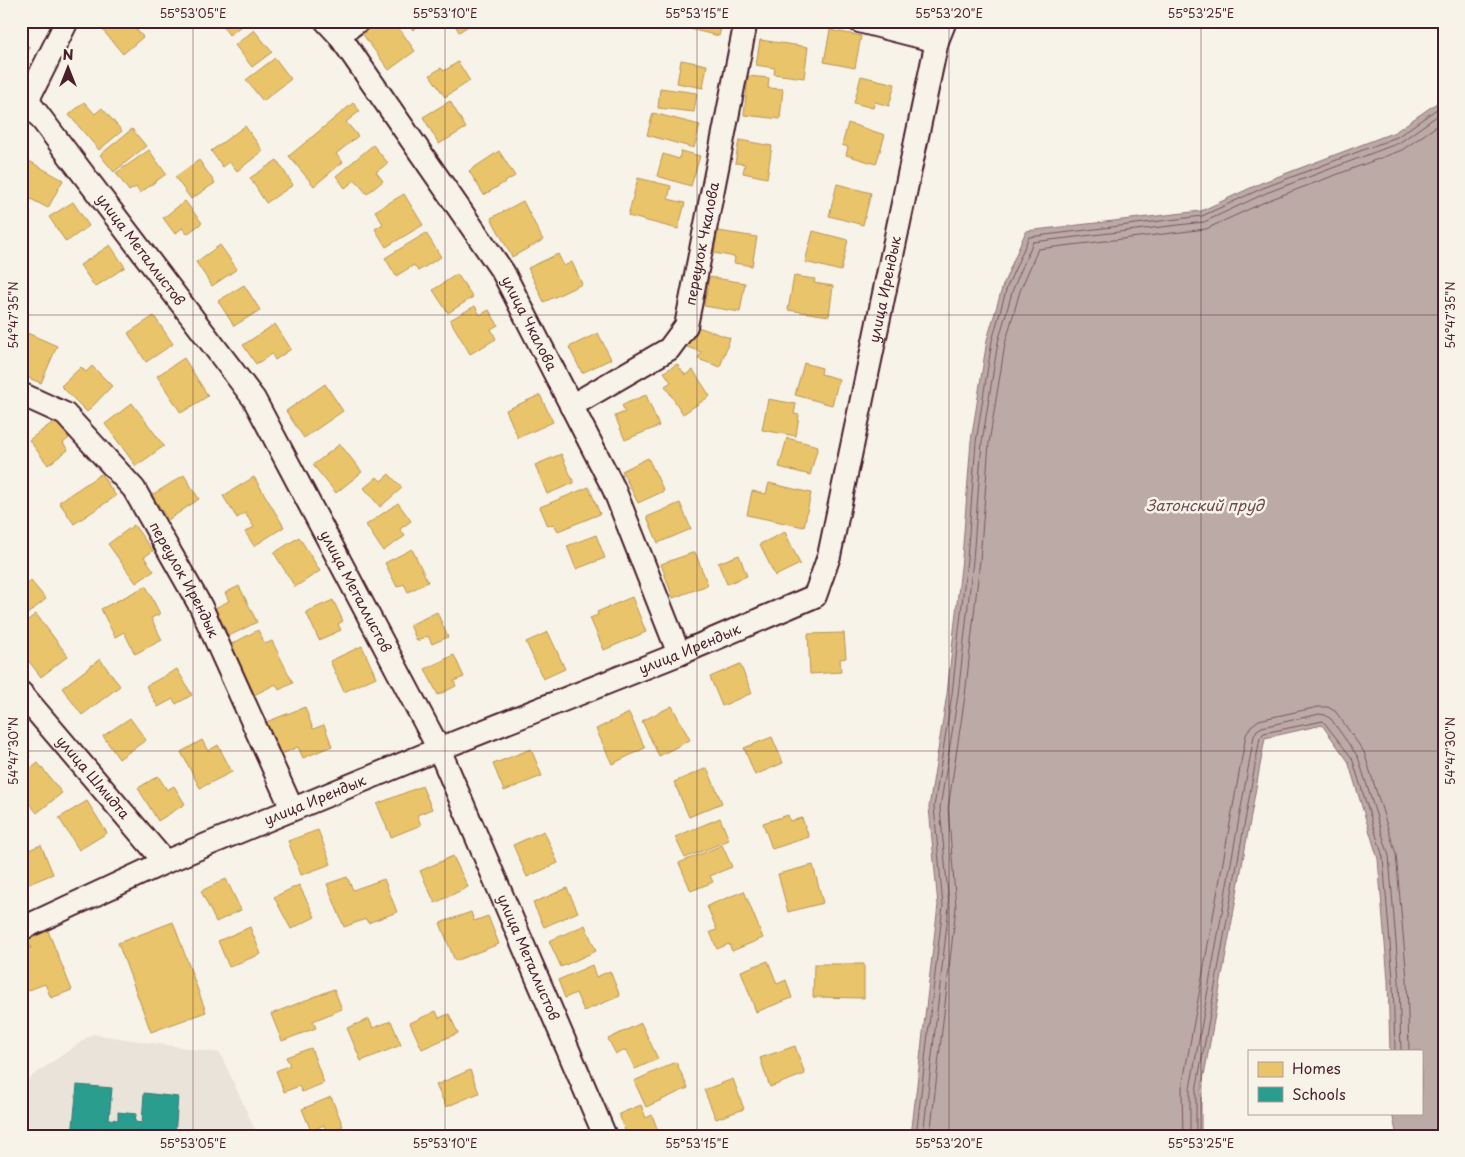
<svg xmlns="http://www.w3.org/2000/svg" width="1465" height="1157" font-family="'Playpen Sans',sans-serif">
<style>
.built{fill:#eae3da}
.water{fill:#bcaaa7;stroke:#8e7275}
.homes{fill:#e9c46a;stroke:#b99257}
.schools{fill:#2a9d8f;stroke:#347771}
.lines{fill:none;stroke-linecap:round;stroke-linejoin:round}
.shore{stroke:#78575d;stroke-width:1}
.minor-casing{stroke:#4a1f2b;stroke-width:26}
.minor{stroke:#f7f3e8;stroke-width:22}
.ticks{fill:none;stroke:#4a1f2b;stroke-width:1;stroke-opacity:0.45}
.labels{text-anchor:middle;stroke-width:5;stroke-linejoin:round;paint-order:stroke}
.street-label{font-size:14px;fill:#4a1f2b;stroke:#f7f3e8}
.water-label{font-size:15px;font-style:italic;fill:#6c4950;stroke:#f7f3e8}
.neatline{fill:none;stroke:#4a1f2b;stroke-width:2}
.ticks-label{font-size:12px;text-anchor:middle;fill:#4a1f2b}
</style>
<rect width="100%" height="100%" fill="#f7f3e8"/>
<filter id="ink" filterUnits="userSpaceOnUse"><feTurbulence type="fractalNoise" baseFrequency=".02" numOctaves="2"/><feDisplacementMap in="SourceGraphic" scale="10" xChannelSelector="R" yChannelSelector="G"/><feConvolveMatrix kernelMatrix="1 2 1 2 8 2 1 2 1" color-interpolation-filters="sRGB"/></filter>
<g filter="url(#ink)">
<polygon class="built" points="92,1034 220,1053 258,1136 21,1136 21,1084"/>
<polygon class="water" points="1444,98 1444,1136 1397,1136 1392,1113 1421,1113 1421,1051 1390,1051 1388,980 1378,859 1348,761 1322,725 1265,738 1201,1092 1201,1136 911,1136 938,905 929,807 947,694 962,558 971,441 987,340 1003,285 1026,231 1201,211 1261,183 1395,132"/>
<g class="homes">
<polygon points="95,21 129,21 143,37 123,54"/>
<polygon points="219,21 248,21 229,35"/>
<polygon points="376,21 381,21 385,26 394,21 415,51 389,70 361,32"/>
<polygon points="406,21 425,21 413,30"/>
<polygon points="453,21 476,21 459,32"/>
<polygon points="678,21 723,21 719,36 677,26"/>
<polygon points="254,30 272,52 252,67 235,45"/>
<polygon points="830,30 861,36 855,68 824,62"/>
<polygon points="760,40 808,47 804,78 774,74 775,68 756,65"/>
<polygon points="21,43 30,47 21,67"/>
<polygon points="275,58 291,79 263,101 246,80"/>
<polygon points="681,60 707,65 703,88 677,83"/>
<polygon points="458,62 470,81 445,97 430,75 441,68 444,71"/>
<polygon points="748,76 769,78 768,88 783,89 780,119 744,115"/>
<polygon points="861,76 895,84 889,106 875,102 873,108 854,103"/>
<polygon points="660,88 697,93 694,112 658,108"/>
<polygon points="450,101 466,128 439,144 423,117"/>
<polygon points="84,102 95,114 102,108 122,131 99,150 69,115"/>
<polygon points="353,103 360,111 346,122 358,136 336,154 343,162 314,186 289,156"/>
<polygon points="653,113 700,125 694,148 647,135"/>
<polygon points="848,123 885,135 876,164 846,155 848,147 842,145"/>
<polygon points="245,126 263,151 237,171 230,162 223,167 211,151"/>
<polygon points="132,129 146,146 114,172 100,155"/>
<polygon points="739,140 772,146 767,178 743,173 745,164 735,163"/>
<polygon points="373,145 388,163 376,172 383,181 367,194 355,180 345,188 336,176"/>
<polygon points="149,150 166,174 140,193 136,187 129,191 116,173"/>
<polygon points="499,151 515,176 484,195 469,171"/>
<polygon points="681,151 700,156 691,186 657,176 663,154 679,159"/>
<polygon points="199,160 215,183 191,199 175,177"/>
<polygon points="277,160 293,185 266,203 250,178"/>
<polygon points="29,161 63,180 48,208 21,194 21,176"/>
<polygon points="638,178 671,186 668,199 685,203 678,229 628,216"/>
<polygon points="837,184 871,193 863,225 829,216"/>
<polygon points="404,194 423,225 386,247 375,229 383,224 375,211"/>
<polygon points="185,201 202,223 187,234 182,228 175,234 163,218"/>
<polygon points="523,201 543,240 512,257 491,218"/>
<polygon points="73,202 89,226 66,242 49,217"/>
<polygon points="718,231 757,237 752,266 734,263 735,257 714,253"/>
<polygon points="813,231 848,240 841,271 805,262"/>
<polygon points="426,233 441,257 418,271 414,265 396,276 385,258"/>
<polygon points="110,245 125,267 95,287 80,265"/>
<polygon points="220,245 237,269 212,286 196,262"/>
<polygon points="558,254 564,266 572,262 582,284 544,302 528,268"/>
<polygon points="457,274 473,297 448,313 433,290"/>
<polygon points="794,276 815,279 814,283 833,286 829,316 788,310"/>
<polygon points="709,277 745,283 740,312 704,306"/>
<polygon points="244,285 260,310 234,326 218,301"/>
<polygon points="475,306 480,315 489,310 498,325 491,329 496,339 470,354 450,320"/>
<polygon points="154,316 173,344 146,362 128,333"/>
<polygon points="275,324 291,349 275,360 272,354 256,364 243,345"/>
<polygon points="695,326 730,338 720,367 698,359 701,352 687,347"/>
<polygon points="25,332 57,346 41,383 21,375 21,340"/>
<polygon points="598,333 611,359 582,373 569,347"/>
<polygon points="184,358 208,396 181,413 157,376"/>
<polygon points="804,363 822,368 821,374 839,379 832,405 795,395"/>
<polygon points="677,364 685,375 693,370 710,396 683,414 665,386 671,382 664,372"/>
<polygon points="92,366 112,386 87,412 61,386 81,367 86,372"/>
<polygon points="325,384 343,411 304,438 286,411"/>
<polygon points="540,395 553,422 518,438 506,410"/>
<polygon points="646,395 659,426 625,440 615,416 625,412 622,405"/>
<polygon points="768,399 796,404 794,414 799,415 796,436 762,430"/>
<polygon points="132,403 164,446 136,466 105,424"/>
<polygon points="56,420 69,438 63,443 68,450 48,465 29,440"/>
<polygon points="787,438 818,446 810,475 779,467"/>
<polygon points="340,444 362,472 336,493 313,465"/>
<polygon points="561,454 574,483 547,494 535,465"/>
<polygon points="648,458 664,491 638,503 622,471"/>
<polygon points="101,474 116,496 74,524 59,502"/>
<polygon points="389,474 402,488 380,507 364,488 377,477 381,481"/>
<polygon points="184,475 199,499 168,520 152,495"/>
<polygon points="254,477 284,527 254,546 245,532 254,527 245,513 237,518 223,496"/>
<polygon points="769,483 811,493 804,527 747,515 752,491 766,494"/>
<polygon points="589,487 600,514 558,531 554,524 548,526 540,507"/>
<polygon points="398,503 411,521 400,529 405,536 383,551 366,525"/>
<polygon points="680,503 691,529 658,543 647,517"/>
<polygon points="134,525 153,551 144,557 154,571 136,583 108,544"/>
<polygon points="785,532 800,564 775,576 760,544"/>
<polygon points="596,535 605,558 576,569 567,546"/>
<polygon points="299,537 320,571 295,587 274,553"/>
<polygon points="412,549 428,582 408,592 404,584 397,587 385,563"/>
<polygon points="695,552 708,585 673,598 661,564"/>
<polygon points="739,555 747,576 727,584 718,563"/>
<polygon points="31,581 46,599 21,619 21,582 24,586"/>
<polygon points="146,586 160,614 151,618 162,640 135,654 124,632 115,637 101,609"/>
<polygon points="239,586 257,622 229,636 215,608 229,601 225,593"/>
<polygon points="632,597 646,632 604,650 590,618 598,615 597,612"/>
<polygon points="333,600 343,621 338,624 341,630 319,640 306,612"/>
<polygon points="437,612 448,637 432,644 428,636 417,641 410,625"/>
<polygon points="36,614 68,656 41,677 21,651 21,625"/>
<polygon points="258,630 265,644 272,641 293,683 279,690 276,684 254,695 228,646"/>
<polygon points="548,632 565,669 543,679 526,642"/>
<polygon points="844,633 846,658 840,659 841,672 810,674 808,634"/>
<polygon points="362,646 376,677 344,692 330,661"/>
<polygon points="454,655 464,677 454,681 456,686 438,695 425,669"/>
<polygon points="100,659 120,686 82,715 62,688"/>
<polygon points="740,664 752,693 722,706 710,677"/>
<polygon points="177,669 192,695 176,704 173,699 158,707 146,686"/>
<polygon points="672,706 690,740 659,756 642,721"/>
<polygon points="305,707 313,729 324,725 332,746 303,758 298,747 274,757 261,724"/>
<polygon points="629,713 645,748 612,764 596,729"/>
<polygon points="130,718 146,740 119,759 103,736"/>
<polygon points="772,737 783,763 755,775 744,748"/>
<polygon points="202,740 208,751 218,745 232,772 200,788 181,752"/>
<polygon points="21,746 30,757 21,764"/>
<polygon points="531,749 542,776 504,791 493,764"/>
<polygon points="38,763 62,793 37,813 21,793 21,776"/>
<polygon points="707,768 722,803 689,817 674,782"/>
<polygon points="158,776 167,790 174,786 185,804 158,821 138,788"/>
<polygon points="422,786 432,809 417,815 421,825 391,837 377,804"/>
<polygon points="87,801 107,833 79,850 59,818"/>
<polygon points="788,815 790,821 802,818 809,837 772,849 763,823"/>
<polygon points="720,818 729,840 685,858 675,837"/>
<polygon points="318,830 331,864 301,875 288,841"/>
<polygon points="544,831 558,863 527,877 513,845"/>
<polygon points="41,845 53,874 24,886 21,880 21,853"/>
<polygon points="722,845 732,867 710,876 713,882 691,891 679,863"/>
<polygon points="453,856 468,887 435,903 420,871"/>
<polygon points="813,865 823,903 788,912 778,874"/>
<polygon points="347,877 353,890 384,879 397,912 368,923 366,919 344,927 327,884"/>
<polygon points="226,879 241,910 216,922 201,891"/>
<polygon points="299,885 315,917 291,929 274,897"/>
<polygon points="567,888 578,912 544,927 533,903"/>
<polygon points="744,891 763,938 732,951 729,944 717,949 710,932 717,930 707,906"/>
<polygon points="471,912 474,921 488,916 499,944 455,961 440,923"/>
<polygon points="173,922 206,1012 151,1032 118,943"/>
<polygon points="585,925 596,951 561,967 549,941"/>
<polygon points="250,927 261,954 229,967 218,941"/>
<polygon points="48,931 72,990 51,998 45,984 21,993 21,952 31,948 27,939"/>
<polygon points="768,961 777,984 786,980 792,998 756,1012 741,971"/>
<polygon points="814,964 864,964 864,998 813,997"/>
<polygon points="592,965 596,977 610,971 620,996 584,1011 576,993 565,998 558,980"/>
<polygon points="334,989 342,1009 313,1021 316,1028 282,1041 271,1014"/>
<polygon points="436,1011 439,1018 449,1014 458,1033 422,1049 410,1023"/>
<polygon points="369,1019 373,1028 391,1021 401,1045 361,1061 347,1028"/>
<polygon points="641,1023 658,1059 635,1069 626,1050 616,1054 608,1039"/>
<polygon points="795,1046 805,1074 770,1087 760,1058"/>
<polygon points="311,1048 324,1083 302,1092 299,1086 284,1092 276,1071 290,1065 286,1057"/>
<polygon points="676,1062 688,1088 646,1107 634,1081"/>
<polygon points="470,1070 479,1093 446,1107 436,1085"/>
<polygon points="733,1079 744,1109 716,1119 704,1090"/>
<polygon points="331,1097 343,1126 327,1133 324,1125 311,1131 302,1109"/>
<polygon points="641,1105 646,1118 652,1115 660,1136 627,1136 619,1114"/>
</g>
<polygon class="schools" points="77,1085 112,1088 109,1119 118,1120 118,1112 136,1114 135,1122 142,1123 144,1093 178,1097 175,1136 140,1136 108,1132 107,1136 72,1136"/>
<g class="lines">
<g class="shore">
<polyline points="916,1136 943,906 934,807 952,694 967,559 976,442 992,341 1007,287 1029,237 1202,216 1263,188 1397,137 1444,104"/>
<polyline points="923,1136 949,906 940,808 958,695 973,560 982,442 998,342 1013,289 1033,242 1204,222 1266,193 1399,143 1444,111"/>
<polyline points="930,1136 956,907 948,808 965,696 980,560 989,443 1005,344 1020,291 1038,249 1206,229 1269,200 1402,150 1444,121"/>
<polyline points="1183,1136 1182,1088 1246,735 1251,726 1259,720 1318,707 1328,707 1336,712 1364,752 1396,854 1407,979 1409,1051"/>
<polyline points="1190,1136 1190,1089 1254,736 1257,730 1262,727 1319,714 1325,715 1331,719 1358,757 1389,856 1399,980 1401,1051"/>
<polyline points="1196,1136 1196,1091 1260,738 1264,733 1323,721 1352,758 1383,857 1393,980 1395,1051"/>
</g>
<g class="minor-casing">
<g id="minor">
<path id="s1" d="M 326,21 L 339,35 L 503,272 L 614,489 L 679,654"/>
<polyline points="859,21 937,41"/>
<polyline points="339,35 358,21"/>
<path id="s2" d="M 21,100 L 27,100 L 254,399 L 439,749 L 605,1136"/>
<polyline points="21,113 67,21"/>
<path id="s3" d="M 21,394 L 65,414 L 134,489 L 201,607 L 292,809"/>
<path id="s4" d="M 571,406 L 669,349 L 686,326 L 746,21"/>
<path id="s5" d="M 21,693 L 165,862"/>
<path id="s6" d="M 21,929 L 165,862 L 439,749 L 679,654 L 815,596 L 829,556 L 937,41 L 945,21"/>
</g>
</g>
<use href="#minor" class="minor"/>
</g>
</g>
<path class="ticks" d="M 193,21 L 193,1136M 445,21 L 445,1136M 697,21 L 697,1136M 949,21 L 949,1136M 1201,21 L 1201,1136M 21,315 L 1444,315M 21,751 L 1444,751"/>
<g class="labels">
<g class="street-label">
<text dy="5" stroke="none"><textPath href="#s4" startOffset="226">переулок Чкалова</textPath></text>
<text dy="5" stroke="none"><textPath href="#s2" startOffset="194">улица Металлистов</textPath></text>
<text dy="5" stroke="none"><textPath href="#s6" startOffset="1176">улица Ирендык</textPath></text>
<text dy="5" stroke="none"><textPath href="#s1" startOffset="365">улица Чкалова</textPath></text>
<text dy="5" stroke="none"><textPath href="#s3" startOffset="254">переулок Ирендык</textPath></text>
<text dy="5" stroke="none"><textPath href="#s2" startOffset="599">улица Металлистов</textPath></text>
<text dy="5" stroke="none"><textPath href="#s6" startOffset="725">улица Ирендык</textPath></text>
<text dy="5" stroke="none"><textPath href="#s5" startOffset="111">улица Шмидта</textPath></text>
<text dy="5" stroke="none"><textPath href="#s6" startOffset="321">улица Ирендык</textPath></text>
<text dy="5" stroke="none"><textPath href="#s2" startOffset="1004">улица Металлистов</textPath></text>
</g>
<g class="water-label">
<text x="1205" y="511">Затонский пруд</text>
</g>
</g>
<rect width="1465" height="1157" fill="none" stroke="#f7f3e8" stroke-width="55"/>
<rect x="1248" y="1050" width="175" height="65" fill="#f7f3e8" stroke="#b29e9c"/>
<rect x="1258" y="1062" width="25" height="15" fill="#e9c46a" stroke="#b29e9c"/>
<text x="1292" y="1074" font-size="15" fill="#4a1f2b">Homes</text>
<rect x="1258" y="1087" width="25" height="15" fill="#2a9d8f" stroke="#b29e9c"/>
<text x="1292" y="1100" font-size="15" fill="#4a1f2b">Schools</text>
<g transform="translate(68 68)" stroke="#f7f3e8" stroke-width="4" paint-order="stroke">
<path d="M0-4L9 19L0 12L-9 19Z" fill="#4a1f2b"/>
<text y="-8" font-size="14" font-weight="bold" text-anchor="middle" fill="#4a1f2b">N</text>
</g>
<rect x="28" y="28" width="1410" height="1102" class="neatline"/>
<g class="ticks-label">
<text x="193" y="18">55°53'05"E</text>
<text x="445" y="18">55°53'10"E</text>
<text x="697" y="18">55°53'15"E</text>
<text x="949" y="18">55°53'20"E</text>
<text x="1201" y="18">55°53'25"E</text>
<text transform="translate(14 315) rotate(-90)" y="4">54°47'35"N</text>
<text transform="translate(1451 315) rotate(-90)" y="4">54°47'35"N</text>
<text transform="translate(14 751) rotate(-90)" y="4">54°47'30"N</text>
<text transform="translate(1451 751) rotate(-90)" y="4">54°47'30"N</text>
<text x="193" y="1148">55°53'05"E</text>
<text x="445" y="1148">55°53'10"E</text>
<text x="697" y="1148">55°53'15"E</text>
<text x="949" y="1148">55°53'20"E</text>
<text x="1201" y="1148">55°53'25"E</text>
</g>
</svg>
